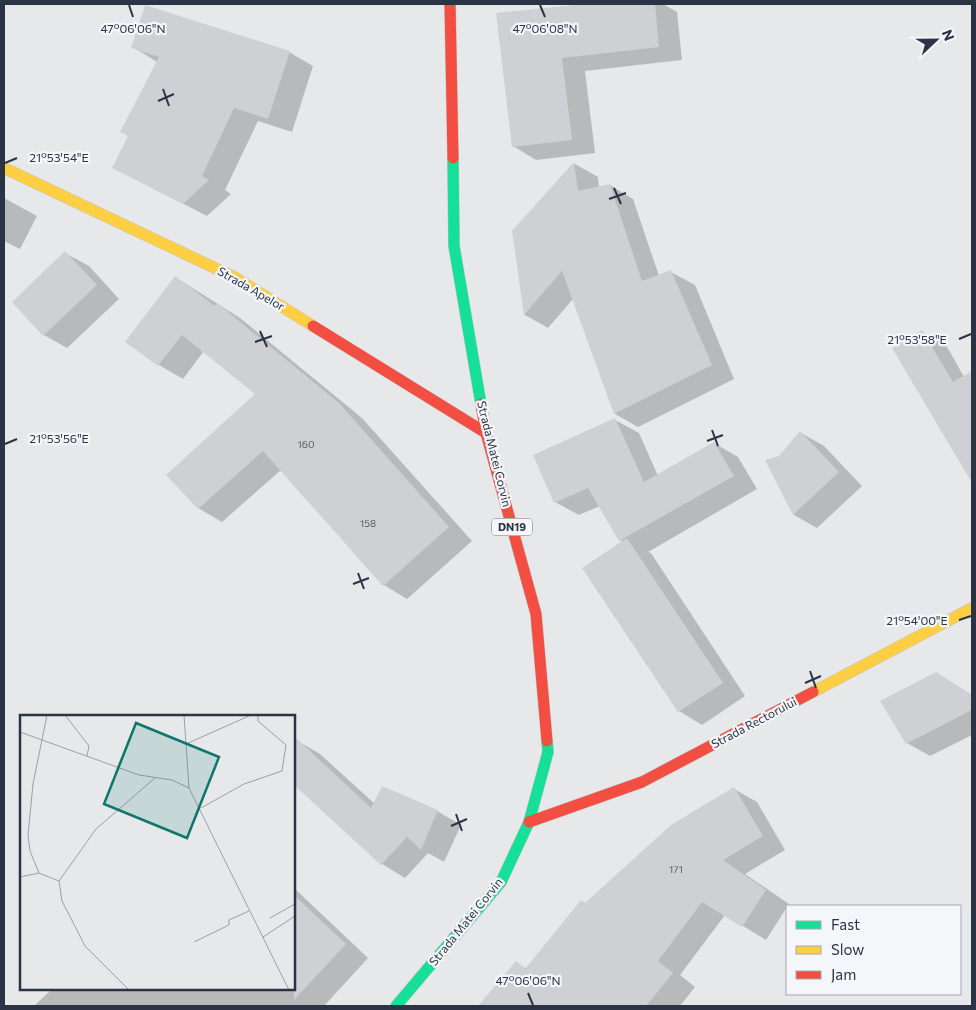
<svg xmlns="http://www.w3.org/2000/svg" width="976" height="1010" font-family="Commissioner,sans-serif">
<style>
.shadow{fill:#0003}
.building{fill:#ced0d3}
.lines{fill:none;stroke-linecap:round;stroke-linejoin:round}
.fast-casing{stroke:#c4c6c8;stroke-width:12}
.slow-casing{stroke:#c4c6c8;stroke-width:12}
.jam-casing{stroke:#c4c6c8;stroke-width:12}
.fast{stroke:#16e098;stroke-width:11}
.slow{stroke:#ffcf43;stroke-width:11}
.jam{stroke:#f24e42;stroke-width:11}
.ticks{fill:none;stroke:#2b3445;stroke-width:2}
.labels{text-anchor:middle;stroke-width:4.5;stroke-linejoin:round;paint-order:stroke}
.number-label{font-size:10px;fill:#545c69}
.shield{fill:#f4f6f9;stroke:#676e7b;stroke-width:1}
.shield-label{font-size:11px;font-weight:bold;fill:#2b3445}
.street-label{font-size:12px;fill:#2b3445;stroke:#f4f6f9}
.inset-road{fill:none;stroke:#9ba0a8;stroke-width:1}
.view{fill:#0f766e;fill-opacity:0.15;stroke:#0f766e;stroke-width:2.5}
.inset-edge{fill:none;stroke:#2b3445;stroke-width:2.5}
.ticks-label{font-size:12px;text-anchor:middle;fill:#2b3445;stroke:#f4f6f9;stroke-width:4.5;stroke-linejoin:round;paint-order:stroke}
</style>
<rect width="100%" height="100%" fill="#e6e8ea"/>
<g class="shadow">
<polygon points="597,4 663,4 677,12 682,60 585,71 595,153 536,160 513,146 497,14"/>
<polygon points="133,47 289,52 313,66 292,132 258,121 225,190 231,194 207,216 114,168 129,136 157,62"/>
<polygon points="575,164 598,177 599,187 610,185 633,199 659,276 671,272 695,285 734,379 638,427 615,414 573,299 548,328 525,315 513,232"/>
<polygon points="4,198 37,216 20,249 4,241"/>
<polygon points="65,253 89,266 119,299 67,348 44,335"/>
<polygon points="175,277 240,318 362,418 472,541 407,599 384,585 281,470 222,522 198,508 257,394 204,351 183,379 159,365 127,341"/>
<polygon points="922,332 946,345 964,377 972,372 972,481 894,349"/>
<polygon points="615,420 639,433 658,476 714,443 738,457 757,489 648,552 651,553 745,696 702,725 679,711 623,542 620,540 600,506 579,515 555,502"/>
<polygon points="801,433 824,446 862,486 817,528 794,515 766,460 780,457"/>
<polygon points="959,687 972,695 972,735 930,756 907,743"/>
<polygon points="296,740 320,754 375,804 437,811 461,825 444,862 428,853 405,878 382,864 294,783 294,743"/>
<polygon points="734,789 757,802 785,850 745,874 789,904 766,940 725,915 680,975 695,987 680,1006 480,1006 516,963 527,969 586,904"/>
<polygon points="294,888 368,958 324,1006 35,1005 52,989 294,989"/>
</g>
<g class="building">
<polygon points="585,4 655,4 659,47 562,58 572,140 512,147 496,13"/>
<polygon points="145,5 290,51 268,119 234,108 202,176 209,180 183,204 112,168 128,136 120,132 159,57 131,48"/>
<polygon points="574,162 578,191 610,184 642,281 671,270 712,365 614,414 562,271 524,315 512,231"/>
<polygon points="65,251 97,285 43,336 12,302"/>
<polygon points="175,276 215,306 217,303 339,403 449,527 383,586 263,451 198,509 166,475 255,394 182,335 158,366 125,342"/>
<polygon points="922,330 953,382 972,371 972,483 892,348"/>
<polygon points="615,418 644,482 714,442 734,476 619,541 588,488 554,503 533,455"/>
<polygon points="800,431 839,472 793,515 765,460 779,456"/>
<polygon points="627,538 723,683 678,712 582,568"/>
<polygon points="936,672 972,695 972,710 906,744 880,701"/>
<polygon points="294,736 371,808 382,786 438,810 421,850 407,837 381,865 294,785"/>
<polygon points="734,787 763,836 723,860 766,890 742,927 702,902 658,961 673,973 646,1006 478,1006 516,961 525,969 581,900 585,903 671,825"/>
<polygon points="294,895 346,944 294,1000"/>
</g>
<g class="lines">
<g class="fast-casing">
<g id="fast">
<polyline points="453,158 454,246 481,404"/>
<polyline points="396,1006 501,882 529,822 548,752 547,741"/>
</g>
</g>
<g class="slow-casing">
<g id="slow">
<polyline points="4,168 236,278 313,326"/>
<polyline points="813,692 972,608"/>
</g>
</g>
<g class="jam-casing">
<g id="jam">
<polyline points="450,4 453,158"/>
<polyline points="313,326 486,433"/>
<polyline points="481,404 486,433 536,614 547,741"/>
<polyline points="529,822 642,782 813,692"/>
</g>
</g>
<use href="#fast" class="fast"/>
<use href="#slow" class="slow"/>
<use href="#jam" class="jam"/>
</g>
<path class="ticks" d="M 129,5 L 133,17M 540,5 L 545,17M 163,89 L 169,106M 158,101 L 174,94M 5,163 L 17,158M 614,188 L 621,204M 609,199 L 626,193M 260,331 L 267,347M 959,339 L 971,334M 255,342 L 272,336M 712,430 L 718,446M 707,441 L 723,435M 5,444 L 17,439M 358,573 L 364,589M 353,584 L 369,578M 959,620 L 971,616M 810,671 L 816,688M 805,683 L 821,676M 456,814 L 462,831M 451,826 L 467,819M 528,993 L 533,1005"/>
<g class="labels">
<g class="number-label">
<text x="306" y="448">160</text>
<text x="368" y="527">158</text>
<text x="676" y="873">171</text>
</g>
<rect class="shield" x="492" y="518.5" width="40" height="17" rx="4"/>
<g class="shield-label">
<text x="512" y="531">DN19</text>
</g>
<g class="street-label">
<text transform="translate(251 289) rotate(30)" y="4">Strada Apelor</text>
<text transform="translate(494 454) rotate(76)" y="4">Strada Matei Corvin</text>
<text transform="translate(754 723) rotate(-28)" y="4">Strada Rectorului</text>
<text transform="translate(466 922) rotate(-51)" y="4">Strada Matei Corvin</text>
</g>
</g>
<g transform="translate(20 715)">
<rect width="275" height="275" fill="#e6e8ea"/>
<path class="inset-road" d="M 27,0 L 13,69 L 8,120 L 10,136 L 19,158 L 39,166M 45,0 L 69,31 L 67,41M 164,0 L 169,73M 0,17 L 119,60 L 152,65 L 169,73 L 269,275M 166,29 L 231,0M 181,93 L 224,69 L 262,56 L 266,30 L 238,6 L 238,0M 0,162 L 19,158M 250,203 L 275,189M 243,222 L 275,201M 174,227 L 209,210 L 209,205 L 229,196M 109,275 L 65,231 L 42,186 L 39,166 L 76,114 L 135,63"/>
<path class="view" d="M 116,8 L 199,42 L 167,123 L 84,89 Z"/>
<rect width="275" height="275" class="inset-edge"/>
</g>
<g class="ticks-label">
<text x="133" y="33">47°06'06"N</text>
<text x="545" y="33">47°06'08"N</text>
<text x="59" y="162">21°53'54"E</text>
<text x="917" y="344">21°53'58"E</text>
<text x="59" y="443">21°53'56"E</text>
<text x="917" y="625">21°54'00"E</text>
<text x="528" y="985">47°06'06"N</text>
</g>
<rect width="976" height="1010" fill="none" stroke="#2b3445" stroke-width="10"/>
<rect x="786" y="905" width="175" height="90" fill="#f4f6f9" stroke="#a4a8b1"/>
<rect x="796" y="921" width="25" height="8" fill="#16e098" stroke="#a4a8b1"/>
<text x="831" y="930" font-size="15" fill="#2b3445">Fast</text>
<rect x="796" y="946" width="25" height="8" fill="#ffcf43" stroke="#a4a8b1"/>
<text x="831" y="955" font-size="15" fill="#2b3445">Slow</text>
<rect x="796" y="971" width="25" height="8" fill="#f24e42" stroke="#a4a8b1"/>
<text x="831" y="980" font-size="15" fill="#2b3445">Jam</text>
<g transform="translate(936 40) rotate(68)" stroke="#f4f6f9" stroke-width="4" paint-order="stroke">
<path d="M0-4L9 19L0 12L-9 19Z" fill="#2b3445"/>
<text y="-8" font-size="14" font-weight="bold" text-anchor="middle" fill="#2b3445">N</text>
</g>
</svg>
